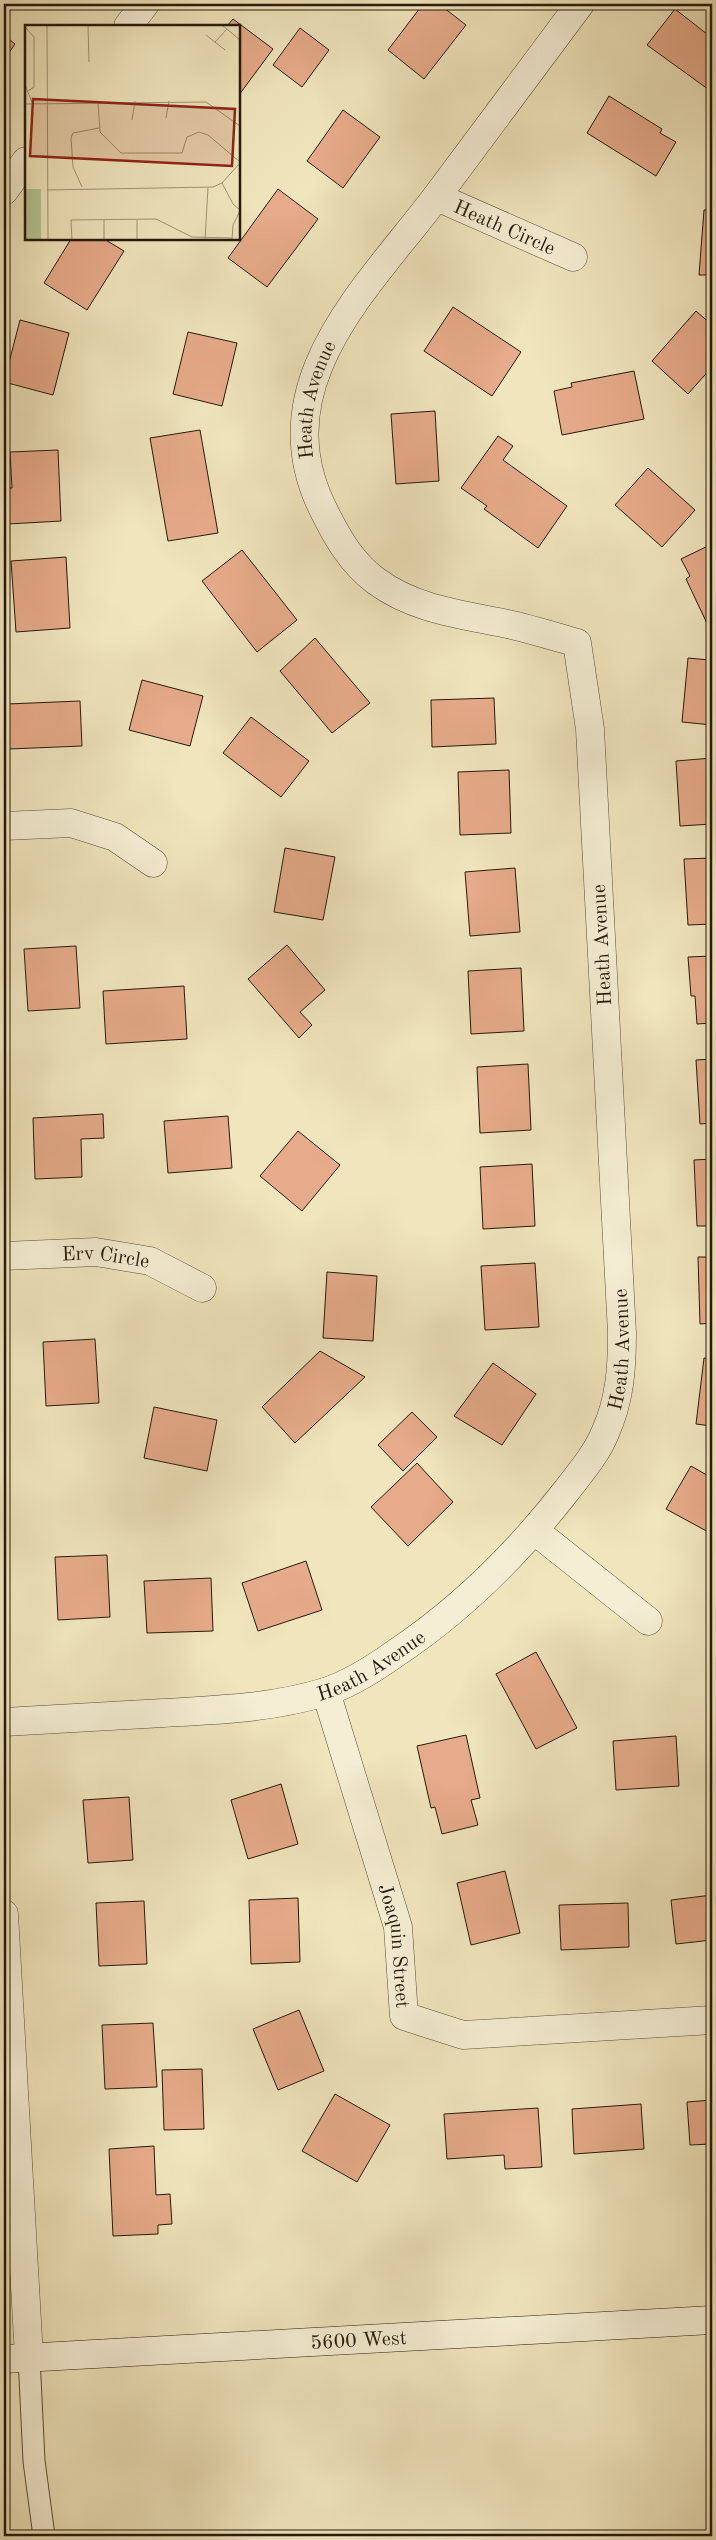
<svg xmlns="http://www.w3.org/2000/svg" width="716" height="2540" font-family="'Old Standard TT',serif">
<style>
.building{fill:#e6ab8a;stroke:#261a0b}
.lines{fill:none;stroke-linecap:round;stroke-linejoin:round}
.service-casing{stroke:#584d38;stroke-width:23}
.minor-casing{stroke:#584d38;stroke-width:29}
.secondary-casing{stroke:#261a0b;stroke-width:29}
.service{stroke:#f5eed4;stroke-width:21}
.minor{stroke:#f5eed4;stroke-width:28}
.secondary{stroke:#f5eed4;stroke-width:28}
.labels{text-anchor:middle;stroke-width:4;stroke-linejoin:round;paint-order:stroke}
.street-label{font-size:20px;fill:#261a0b;stroke:#f5eed4}
.inset-road{fill:none;stroke:#9f9476;stroke-width:1}
.view{fill:#8f2418;fill-opacity:0.15;stroke:#8f2418;stroke-width:2.5}
.inset-edge{fill:none;stroke:#261a0b;stroke-width:2.5}
</style>
<rect width="100%" height="100%" fill="#f0e5bd"/>
<filter id="stains"><feTurbulence type="fractalNoise" baseFrequency=".004" numOctaves="4"/><feColorMatrix values="0 0 0 0 .2 0 0 0 0 .09 0 0 0 0 .02 0 0 0 .5 -.17"/></filter>
<radialGradient id="worn" r=".72"><stop offset=".6" stop-color="#630" stop-opacity="0"/><stop offset="1" stop-color="#630" stop-opacity=".3"/></radialGradient>
<g class="building">
<polygon points="423,4 439,4 466,25 424,79 388,50"/>
<polygon points="675,9 712,38 712,92 647,45"/>
<polygon points="233,19 273,49 239,95 239,26 227,26"/>
<polygon points="300,28 329,50 302,87 273,65"/>
<polygon points="4,35 15,44 4,60"/>
<polygon points="609,96 662,129 660,133 676,142 656,176 587,133"/>
<polygon points="343,110 380,137 343,188 307,161"/>
<polygon points="278,189 318,219 267,287 228,258"/>
<polygon points="710,190 712,190 712,275 699,275 704,210 708,210"/>
<polygon points="71,239 104,239 124,251 87,310 44,283"/>
<polygon points="453,307 521,352 492,396 424,351"/>
<polygon points="696,311 712,325 712,367 688,394 652,361"/>
<polygon points="20,320 69,333 53,395 4,382"/>
<polygon points="188,332 237,343 222,406 173,394"/>
<polygon points="634,371 644,419 562,435 554,391 572,387 571,383"/>
<polygon points="435,411 439,481 396,484 391,414"/>
<polygon points="200,430 218,533 168,541 150,438"/>
<polygon points="498,436 513,446 503,460 567,506 538,548 484,509 487,506 461,488"/>
<polygon points="58,450 61,521 8,524 6,488 12,488 10,452"/>
<polygon points="648,468 695,510 662,547 615,505"/>
<polygon points="712,544 712,634 686,579 690,576 681,559"/>
<polygon points="242,550 297,620 257,652 202,581"/>
<polygon points="66,557 70,628 16,632 11,561"/>
<polygon points="315,638 370,703 332,733 280,671"/>
<polygon points="710,648 712,648 712,725 682,722 688,658 709,660"/>
<polygon points="142,680 203,696 190,746 129,730"/>
<polygon points="494,698 496,744 432,747 431,700"/>
<polygon points="80,701 82,746 9,749 7,704"/>
<polygon points="251,717 309,761 281,797 223,753"/>
<polygon points="712,758 712,824 680,826 676,761"/>
<polygon points="509,770 511,833 460,835 458,772"/>
<polygon points="285,848 335,857 323,920 274,912"/>
<polygon points="712,858 712,924 688,925 684,859"/>
<polygon points="515,868 520,932 470,936 465,872"/>
<polygon points="287,945 325,990 300,1012 312,1025 299,1038 248,979"/>
<polygon points="76,946 80,1008 28,1011 24,949"/>
<polygon points="712,956 712,1023 697,1024 695,996 691,996 688,957"/>
<polygon points="521,968 524,1031 471,1034 468,971"/>
<polygon points="184,986 187,1039 106,1044 103,991"/>
<polygon points="712,1059 712,1123 700,1124 696,1060"/>
<polygon points="528,1064 531,1130 480,1133 477,1067"/>
<polygon points="103,1114 104,1138 81,1139 82,1177 35,1179 33,1118"/>
<polygon points="228,1116 232,1168 168,1173 164,1121"/>
<polygon points="298,1131 340,1165 302,1211 260,1176"/>
<polygon points="712,1159 712,1226 697,1226 694,1160"/>
<polygon points="532,1164 535,1226 483,1229 480,1167"/>
<polygon points="698,1257 712,1257 712,1323 700,1324"/>
<polygon points="535,1263 539,1327 485,1330 481,1266"/>
<polygon points="327,1272 377,1276 373,1341 323,1338"/>
<polygon points="95,1339 99,1403 46,1406 43,1342"/>
<polygon points="320,1351 365,1377 295,1443 262,1407"/>
<polygon points="704,1358 712,1359 712,1426 696,1424"/>
<polygon points="493,1363 536,1394 502,1445 454,1416"/>
<polygon points="154,1407 217,1420 207,1471 144,1458"/>
<polygon points="412,1412 437,1437 403,1471 378,1445"/>
<polygon points="417,1463 453,1502 408,1546 371,1507"/>
<polygon points="691,1466 712,1478 712,1534 666,1509"/>
<polygon points="107,1555 110,1617 58,1620 55,1557"/>
<polygon points="306,1561 322,1610 258,1631 242,1583"/>
<polygon points="211,1578 213,1631 147,1633 144,1581"/>
<polygon points="536,1652 577,1728 536,1749 496,1674"/>
<polygon points="466,1735 480,1798 471,1800 478,1825 442,1834 435,1807 431,1808 417,1746"/>
<polygon points="676,1736 679,1786 616,1790 613,1741"/>
<polygon points="281,1784 298,1844 248,1859 231,1800"/>
<polygon points="129,1797 133,1860 88,1863 83,1800"/>
<polygon points="505,1871 520,1933 471,1945 457,1883"/>
<polygon points="712,1895 712,1940 676,1944 671,1900"/>
<polygon points="298,1898 300,1962 251,1964 249,1900"/>
<polygon points="144,1901 147,1964 99,1966 96,1903"/>
<polygon points="628,1903 629,1947 561,1950 559,1905"/>
<polygon points="299,2010 324,2071 278,2090 253,2029"/>
<polygon points="153,2023 157,2087 105,2089 102,2025"/>
<polygon points="202,2069 204,2129 164,2130 162,2070"/>
<polygon points="335,2094 390,2125 357,2182 302,2151"/>
<polygon points="712,2100 712,2144 690,2145 687,2102"/>
<polygon points="641,2104 644,2149 574,2154 572,2109"/>
<polygon points="538,2108 542,2167 505,2169 504,2155 447,2159 444,2114"/>
<polygon points="154,2146 156,2195 170,2194 172,2224 158,2225 158,2234 113,2236 109,2149"/>
</g>
<g class="lines">
<g class="service-casing">
<polyline id="service" points="29,2357 34,2461 44,2536"/>
</g>
<g class="minor-casing">
<g id="minor">
<polyline points="128,26 145,4"/>
<polyline points="4,191 26,161"/>
<path id="s1" d="M 437,197 L 573,257"/>
<polyline points="4,826 71,823 115,837 153,863"/>
<path id="s2" d="M 4,1256 L 96,1252 L 150,1261 L 202,1288"/>
<polyline points="535,1531 648,1621"/>
<path id="s3" d="M 326,1692 L 398,1927 L 404,2016 L 463,2035 L 712,2020"/>
<path id="s4" d="M 4,1722 C 57,1719 110,1716 163,1713 C 217,1710 273,1708 325,1692 C 350,1684 375,1668 396,1653 C 462,1609 518,1553 567,1490 C 580,1473 597,1453 605,1433 C 620,1400 622,1368 622,1333 L 590,729 L 577,643 C 553,636 528,628 503,623 C 459,614 414,609 376,581 C 352,563 338,539 325,513 C 259,386 367,289 437,196 C 485,132 532,68 580,4"/>
<polyline points="4,1914 29,2357"/>
</g>
</g>
<g class="secondary-casing">
<g id="secondary">
<path id="s5" d="M 4,2359 L 712,2320"/>
</g>
</g>
<use href="#service" class="service"/>
<use href="#minor" class="minor"/>
<use href="#secondary" class="secondary"/>
</g>
<g class="labels">
<g class="street-label">
<text dy="7" stroke="none"><textPath href="#s1" startOffset="74">Heath Circle</textPath></text>
<text dy="7" stroke="none"><textPath href="#s4" startOffset="1920">Heath Avenue</textPath></text>
<text transform="translate(601 945) rotate(-93)" y="7">Heath Avenue</text>
<text dy="7" stroke="none"><textPath href="#s2" startOffset="102">Erv Circle</textPath></text>
<text dy="7" stroke="none"><textPath href="#s4" startOffset="796">Heath Avenue</textPath></text>
<text dy="7" stroke="none"><textPath href="#s4" startOffset="376">Heath Avenue</textPath></text>
<text dy="7" stroke="none"><textPath href="#s3" startOffset="264">Joaquin Street</textPath></text>
<text dy="7" stroke="none"><textPath href="#s5" startOffset="355">5600 West</textPath></text>
</g>
</g>
<g transform="translate(25 25)">
<rect width="215" height="215" fill="#f0e5bd"/>
<path d="M 0,164 L 16,164 L 16,215 L 0,215 Z" fill="#b4c695"/>
<path class="inset-road" d="M 22,0 L 23,215M 63,0 L 64,37M 197,0 L 215,15M 0,2 L 9,12 L 9,62 L 3,66M 181,10 L 200,25M 190,17 L 202,4M 0,60 L 7,77M 73,77 L 75,107 L 96,128 L 157,128 L 162,112 L 174,107 L 183,110 L 215,137M 0,79 L 181,77 L 215,101M 141,93 L 144,76M 107,95 L 110,76M 197,158 L 208,179 L 215,185M 57,162 L 48,142 L 46,113 L 48,108 L 74,103M 22,165 L 188,162 L 197,158 L 215,138M 79,195 L 79,215M 112,195 L 112,215M 47,215 L 46,195 L 131,194 L 167,212 L 207,213M 180,215 L 183,162M 207,215 L 208,200 L 215,186"/>
<path class="view" d="M 8,74 L 210,84 L 207,141 L 5,131 Z"/>
<rect width="215" height="215" class="inset-edge"/>
</g>
<rect width="716" height="2540" fill="none" stroke="#f0e5bd" stroke-width="20"/>
<rect x="5" y="5" width="706" height="2530" fill="none" stroke="#261a0b" stroke-width="2.5"/>
<rect x="10" y="10" width="696" height="2520" fill="none" stroke="#261a0b"/>
<rect width="100%" height="100%" filter="url(#stains)"/>
<rect width="100%" height="100%" fill="url(#worn)"/>
</svg>
